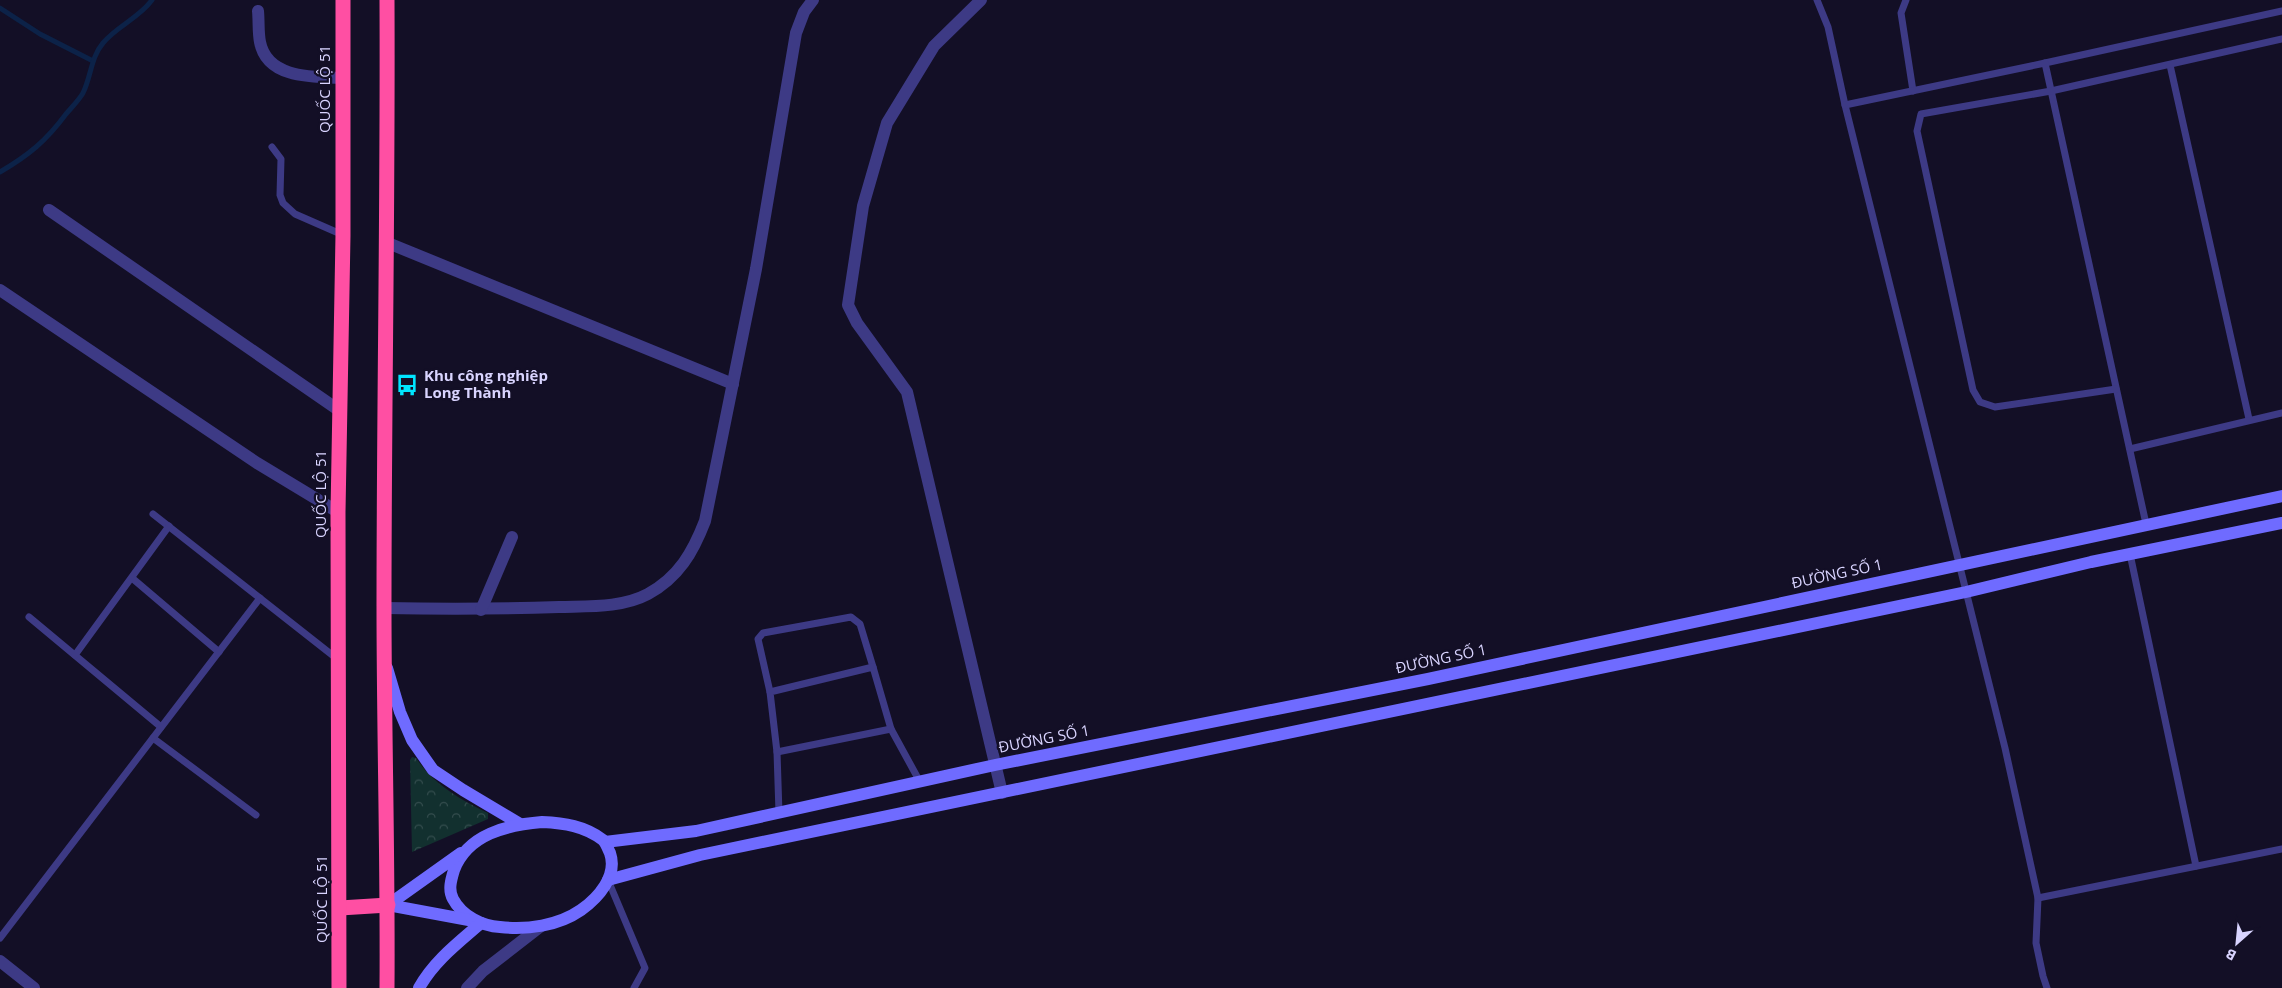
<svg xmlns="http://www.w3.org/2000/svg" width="2282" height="988" font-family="'Open Sans',sans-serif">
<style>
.forest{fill:url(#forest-crowns)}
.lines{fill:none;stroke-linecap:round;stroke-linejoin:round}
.stream{stroke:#0c2248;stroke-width:5}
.lane{stroke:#3d3a85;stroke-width:7}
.street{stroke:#3d3a85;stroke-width:12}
.secondary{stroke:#6f6bff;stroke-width:12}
.highway{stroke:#ff4fa3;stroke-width:15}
.labels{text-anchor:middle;stroke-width:4.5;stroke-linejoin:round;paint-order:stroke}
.street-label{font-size:15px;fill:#d9d4ff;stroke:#130f26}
.poi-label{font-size:15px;font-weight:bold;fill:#d9d4ff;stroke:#130f26;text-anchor:start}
</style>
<defs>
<pattern id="forest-crowns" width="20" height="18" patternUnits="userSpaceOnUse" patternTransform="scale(1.25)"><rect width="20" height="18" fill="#12302f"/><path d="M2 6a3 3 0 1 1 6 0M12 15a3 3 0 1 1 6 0" fill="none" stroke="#344d4e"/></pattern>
</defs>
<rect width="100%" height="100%" fill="#130f26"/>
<path class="forest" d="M 412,757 L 416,758 C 433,784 461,800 488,813 L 488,819 L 412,852 L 410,760 Z"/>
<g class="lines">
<g class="stream">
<polyline points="0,8 40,34 93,61"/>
<path d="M 0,172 C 29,155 46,141 66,114 C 72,107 79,100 83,93 C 91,77 91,57 103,43 C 117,26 139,18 152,0"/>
</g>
<g class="lane">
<polyline points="1817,0 1828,27 1845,105 2005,748 2038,898 2036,943 2043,976 2047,988"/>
<polyline points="1906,0 1901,13 1913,91"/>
<polyline points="2045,63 2282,11"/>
<polyline points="2170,65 2249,419"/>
<polyline points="1845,105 2045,63 2146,524"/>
<polyline points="272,147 281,159 280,195 283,203 295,214 343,235"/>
<polyline points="2116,389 1995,407 1980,402 1973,390 1917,131 1921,114 2051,91 2282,39"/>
<polyline points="2130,449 2282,413"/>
<polyline points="153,514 336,658"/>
<polyline points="2130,554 2196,866"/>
<polyline points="132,578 219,652"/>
<polyline points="29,617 161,727"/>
<polyline points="75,655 169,526"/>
<polyline points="770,692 758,639 763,633 851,617 860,624 873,667"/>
<polyline points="153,738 256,815"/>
<polyline points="777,752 891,729"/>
<polyline points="779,813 777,752 770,692 873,667 891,729 920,782"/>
<polyline points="608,880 645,968 634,988"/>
<polyline points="2038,898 2282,849"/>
<polyline points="0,938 260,598"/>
</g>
<g class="street">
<polyline points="981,0 934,46 887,123 863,206 848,305 857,323 907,392 1002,793"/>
<path d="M 258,11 C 259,21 258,32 260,42 C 267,79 314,77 342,78"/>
<polyline points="49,210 340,411"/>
<polyline points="388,243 733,384"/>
<polyline points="0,290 257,463 338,512"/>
<path d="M 384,608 C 443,609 500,609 559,607 C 588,606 622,608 648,594 C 679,577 693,552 705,521 L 756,269 L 796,33 L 804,12 L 813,0"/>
<polyline points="481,610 512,537"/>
<polyline points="0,961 34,988"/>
<polyline points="467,988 483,971 541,926"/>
</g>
<g class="secondary">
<polyline points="387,668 400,712 412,740 433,770 463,790 520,824"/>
<path d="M 542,822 C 564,823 585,826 603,840 C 606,843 608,849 610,853 C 618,876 598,898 581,910 C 558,926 527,930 500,927 C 482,926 462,916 453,899 C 448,890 451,880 454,870 C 468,834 507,825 542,822 Z"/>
<polyline points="605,842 696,831 995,765 1428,679 2282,496"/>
<polyline points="608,880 700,855 1966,592 2091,562 2282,523"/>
<polyline points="388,905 474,921"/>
<polyline points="388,905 461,853"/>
<path d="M 419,988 C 434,961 458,943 481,923"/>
</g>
<g class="highway">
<polyline points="340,908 388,905"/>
<polyline points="339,988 338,512 343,235 343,0"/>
<path d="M 387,988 C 388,861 384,733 384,606 C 384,404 388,202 387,0"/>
</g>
</g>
<defs>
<g id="bus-bare" transform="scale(1.725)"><path d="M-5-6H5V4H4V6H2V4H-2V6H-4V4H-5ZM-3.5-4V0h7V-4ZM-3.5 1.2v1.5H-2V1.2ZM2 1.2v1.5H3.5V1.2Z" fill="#00e5ff" stroke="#130f26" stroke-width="2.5" paint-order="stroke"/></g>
</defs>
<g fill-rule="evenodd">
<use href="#bus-bare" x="407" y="385"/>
</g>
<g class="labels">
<g class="street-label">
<text transform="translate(325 89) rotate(-90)" y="5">QUỐC LỘ 51</text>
<text transform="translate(321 494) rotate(-90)" y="5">QUỐC LỘ 51</text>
<text transform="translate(1837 574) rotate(-12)" y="5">ĐƯỜNG SỐ 1</text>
<text transform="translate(1441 659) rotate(-12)" y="5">ĐƯỜNG SỐ 1</text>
<text transform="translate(1044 739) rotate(-11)" y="5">ĐƯỜNG SỐ 1</text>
<text transform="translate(322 899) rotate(-90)" y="5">QUỐC LỘ 51</text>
</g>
<g class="poi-label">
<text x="424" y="381">Khu công nghiệp<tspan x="424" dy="17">Long Thành</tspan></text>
</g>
</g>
<g transform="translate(2237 943) rotate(207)" stroke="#130f26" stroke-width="4" paint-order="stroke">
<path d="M0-4L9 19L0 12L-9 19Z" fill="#d9d4ff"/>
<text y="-8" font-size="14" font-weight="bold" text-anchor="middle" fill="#d9d4ff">B</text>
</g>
</svg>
